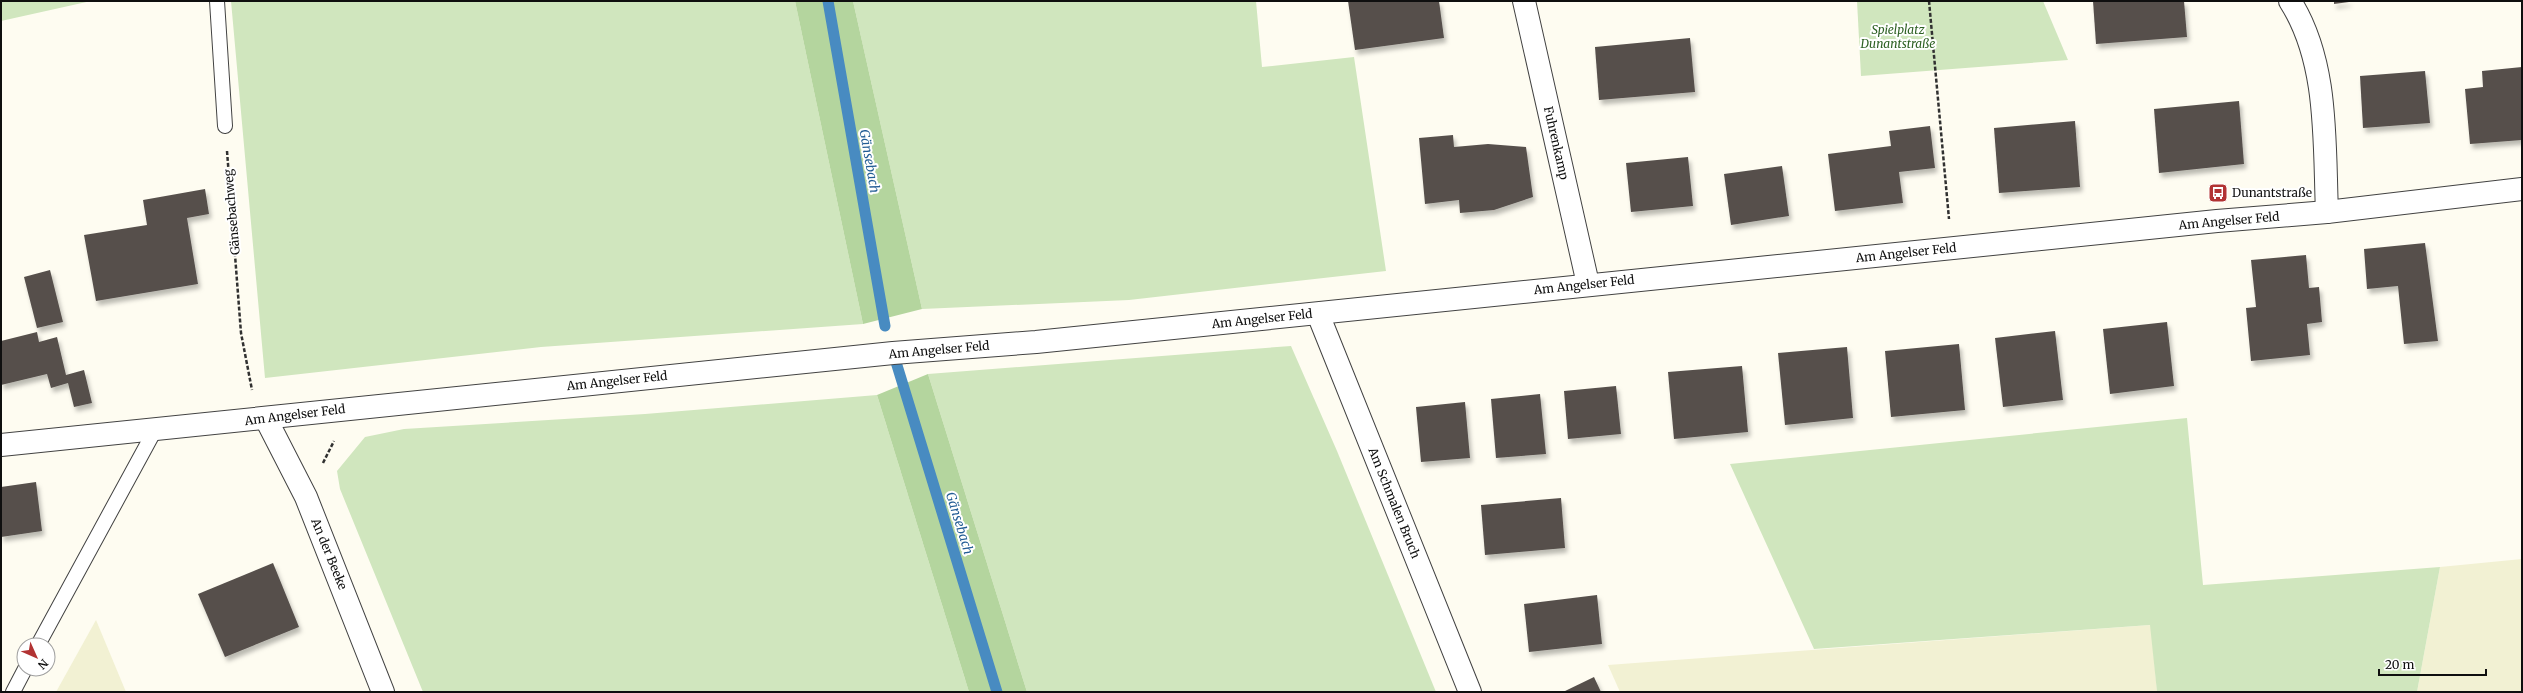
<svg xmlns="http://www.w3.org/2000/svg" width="2523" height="693" font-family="Merriweather,serif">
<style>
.farmland{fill:#f2f1d3}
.green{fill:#d0e6be}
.forest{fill:#b4d59e}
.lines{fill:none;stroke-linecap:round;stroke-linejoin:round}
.stream{stroke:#488bc1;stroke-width:11}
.building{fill:#56504c;filter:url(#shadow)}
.lane-casing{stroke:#424242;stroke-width:16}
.street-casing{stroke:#424242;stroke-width:24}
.path{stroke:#313131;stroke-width:2.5;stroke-dasharray:4 2;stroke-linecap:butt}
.lane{stroke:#fff;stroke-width:14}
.street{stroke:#fff;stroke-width:22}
.labels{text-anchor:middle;stroke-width:4;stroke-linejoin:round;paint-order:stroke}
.park-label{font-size:12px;font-style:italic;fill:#2e6124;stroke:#fff}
.street-label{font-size:12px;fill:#0f0f0f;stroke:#fff}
.poi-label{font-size:12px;fill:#0f0f0f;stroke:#fff;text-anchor:start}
.water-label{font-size:13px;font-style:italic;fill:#235d95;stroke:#fff}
</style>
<defs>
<filter id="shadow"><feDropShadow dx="2.5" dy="4.5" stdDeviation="2" flood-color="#0004"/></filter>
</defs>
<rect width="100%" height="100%" fill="#fefcf1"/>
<g class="farmland">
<polygon points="2522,559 2522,692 2417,692 2440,567"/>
<polygon points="96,620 126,692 56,692"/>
<polygon points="2151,625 2157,692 1620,692 1608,665"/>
</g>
<g class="green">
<polygon points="1,1 91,1 1,21"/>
<polygon points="231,1 795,1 863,324 541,347 265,378"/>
<polygon points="853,1 1256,1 1262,67 1354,57 1386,271 1129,300 922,309"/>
<polygon points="1857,1 2043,1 2068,60 1861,76"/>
<polygon points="1291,346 1337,451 1436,692 1027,692 928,374"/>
<polygon points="877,395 969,692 423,692 340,489 337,471 365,437 404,429 645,414"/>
<polygon points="2187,418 2203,585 2440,567 2417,692 2157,692 2150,625 1814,649 1730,464"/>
</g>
<g class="forest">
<polygon points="795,1 853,1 922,309 863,324"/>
<polygon points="928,374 1027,692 969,692 877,395"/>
</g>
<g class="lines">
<g class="stream">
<polyline points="828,1 885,326"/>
<polyline points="896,362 997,692"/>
</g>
</g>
<g class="building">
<polygon points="1348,1 1439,1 1444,38 1355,50"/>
<polygon points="2093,1 2184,1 2187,37 2096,44"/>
<polygon points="2334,1 2349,1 2349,2 2334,4"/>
<polygon points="1690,38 1695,92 1599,100 1595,47"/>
<polygon points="2522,67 2522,140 2470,144 2465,89 2483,87 2482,71"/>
<polygon points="2425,71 2430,123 2363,128 2360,76"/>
<polygon points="2239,101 2244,164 2159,173 2154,109"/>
<polygon points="2075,121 2080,187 1999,193 1994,128"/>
<polygon points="1930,126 1935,168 1899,172 1903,203 1835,211 1828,154 1891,146 1889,131"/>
<polygon points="1453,135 1454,147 1488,144 1526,147 1533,197 1494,210 1460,213 1459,200 1425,204 1419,138"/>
<polygon points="1688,157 1693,206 1631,212 1626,163"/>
<polygon points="1782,166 1789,216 1731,225 1724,174"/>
<polygon points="205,189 209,214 187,218 198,284 96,301 84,235 147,225 143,200"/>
<polygon points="2425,243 2438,341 2404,344 2398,286 2367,289 2364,249"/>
<polygon points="2306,255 2309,288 2319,287 2322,322 2307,324 2310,355 2251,361 2246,308 2256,307 2251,260"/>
<polygon points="50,270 63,322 37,328 24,277"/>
<polygon points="2167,322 2174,386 2110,394 2103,329"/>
<polygon points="2055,331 2063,400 2003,407 1995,338"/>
<polygon points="37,332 39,342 57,337 66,375 84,370 92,403 74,407 68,383 51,388 47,374 1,385 1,341"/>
<polygon points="1959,344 1965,410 1891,417 1885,351"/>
<polygon points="1847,347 1853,418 1785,425 1778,353"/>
<polygon points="1742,366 1748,432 1674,439 1668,372"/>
<polygon points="1616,386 1621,434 1568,439 1564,391"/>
<polygon points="1540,394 1546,454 1496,458 1491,399"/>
<polygon points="1465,402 1470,458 1421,462 1416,407"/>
<polygon points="36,482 42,531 1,537 1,487"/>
<polygon points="1561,498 1565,548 1485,555 1481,505"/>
<polygon points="273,563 299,627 225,657 198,594"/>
<polygon points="1597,595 1602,644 1529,652 1524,604"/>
<polygon points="1594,677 1601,692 1563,692"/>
</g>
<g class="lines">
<g class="lane-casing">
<g id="lane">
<polyline points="217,1 225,126"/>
<polyline points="38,645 155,430"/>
<polyline points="13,692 25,669"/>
</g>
</g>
<g class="street-casing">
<g id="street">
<polyline points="1524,1 1588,284"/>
<path d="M 2290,1 C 2329,62 2324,143 2327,212"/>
<polyline points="1318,314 1470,692"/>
<polyline points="266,419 306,497 383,692"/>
<polyline points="1,445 893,353 1036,342 2217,221 2327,212 2522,189"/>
</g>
</g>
<g class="path">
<polyline points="1929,1 1949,219"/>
<polyline points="227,151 241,333 252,390"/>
<polyline points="323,463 334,441"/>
</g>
<use href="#lane" class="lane"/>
<use href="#street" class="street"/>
</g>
<defs>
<g id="bus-square" transform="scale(1)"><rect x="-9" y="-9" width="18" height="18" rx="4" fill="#b23333" stroke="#fff"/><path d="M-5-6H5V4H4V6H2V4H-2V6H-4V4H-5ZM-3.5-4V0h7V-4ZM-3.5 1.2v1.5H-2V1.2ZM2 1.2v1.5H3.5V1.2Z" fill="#fff"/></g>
</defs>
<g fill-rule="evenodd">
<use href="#bus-square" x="2218" y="193"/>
</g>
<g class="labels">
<g class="park-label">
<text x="1898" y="34">Spielplatz<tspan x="1898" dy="14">Dunantstraße</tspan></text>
</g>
<g class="street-label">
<text transform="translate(1556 143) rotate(77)" y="4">Fuhrenkamp</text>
<text transform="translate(232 212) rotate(-95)" y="4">Gänsebachweg</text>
<text transform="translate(2229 221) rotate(-5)" y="4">Am Angelser Feld</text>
<text transform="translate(1906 253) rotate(-6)" y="4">Am Angelser Feld</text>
<text transform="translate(1584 285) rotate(-6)" y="4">Am Angelser Feld</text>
<text transform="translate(1262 319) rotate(-6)" y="4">Am Angelser Feld</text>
<text transform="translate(939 350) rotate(-5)" y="4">Am Angelser Feld</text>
<text transform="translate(617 381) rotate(-6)" y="4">Am Angelser Feld</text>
<text transform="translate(295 415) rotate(-7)" y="4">Am Angelser Feld</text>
<text transform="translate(1394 503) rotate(68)" y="4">Am Schmalen Bruch</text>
<text transform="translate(329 554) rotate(68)" y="4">An der Beeke</text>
</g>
<g class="poi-label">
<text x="2232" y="197">Dunantstraße</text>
</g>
<g class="water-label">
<text transform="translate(870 161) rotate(80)" y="5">Gänsebach</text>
<text transform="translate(960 523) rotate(73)" y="5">Gänsebach</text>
</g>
</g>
<rect width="2523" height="693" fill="none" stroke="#0f0f0f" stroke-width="4"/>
<g transform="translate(36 657) rotate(135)"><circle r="19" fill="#ffffff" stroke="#9f9f9f"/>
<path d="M0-3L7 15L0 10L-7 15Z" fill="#b23333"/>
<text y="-6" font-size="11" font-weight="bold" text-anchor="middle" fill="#0f0f0f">N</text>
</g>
<path d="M2379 669v6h107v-6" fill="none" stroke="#0f0f0f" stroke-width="2"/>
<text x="2385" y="669" font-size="12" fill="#0f0f0f" stroke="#ffffff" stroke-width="3" paint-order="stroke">20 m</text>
</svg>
